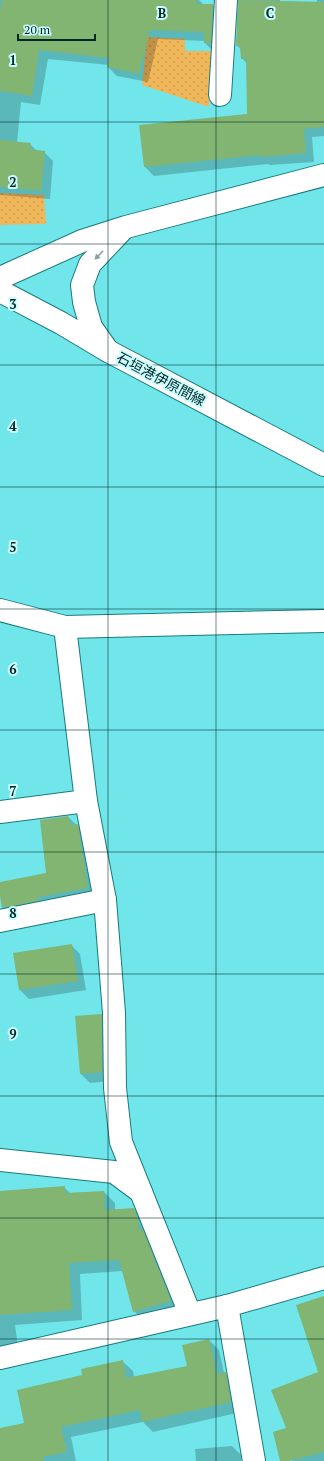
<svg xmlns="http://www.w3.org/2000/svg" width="324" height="1461" font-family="'PT Serif','Noto Sans JP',serif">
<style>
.grass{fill:url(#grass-dots)}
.shadow{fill:#0003}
.building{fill:#82b472}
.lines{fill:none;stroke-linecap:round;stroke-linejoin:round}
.minor-casing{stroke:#187b7e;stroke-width:24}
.major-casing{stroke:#187b7e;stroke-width:24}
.minor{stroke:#fff;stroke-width:22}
.major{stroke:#fff;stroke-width:22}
.oneway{fill:#8c9e9e}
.grid{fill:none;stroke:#002728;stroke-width:1;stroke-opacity:0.55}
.labels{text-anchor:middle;stroke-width:4;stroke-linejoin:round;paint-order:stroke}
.street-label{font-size:14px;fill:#002728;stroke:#c9fdfe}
.grid-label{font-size:13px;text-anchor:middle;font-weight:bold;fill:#002728;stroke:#c9fdfe;stroke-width:4;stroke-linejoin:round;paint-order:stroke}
</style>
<defs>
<pattern id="grass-dots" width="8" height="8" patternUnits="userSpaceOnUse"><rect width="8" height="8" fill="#efb75a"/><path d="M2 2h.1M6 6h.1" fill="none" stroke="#cb9d4e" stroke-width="1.8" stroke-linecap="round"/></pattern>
</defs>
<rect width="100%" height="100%" fill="#71e6ea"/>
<g class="grass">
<polygon points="147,37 185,39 185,51 211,51 209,107 142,85"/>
<polygon points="0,193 44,195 46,224 0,225"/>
</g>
<g class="shadow">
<polygon points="0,0 199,0 204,5 213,5 222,14 214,52 205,43 205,41 158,39 148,82 117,76 108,67 109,65 48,59 40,105 21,102 17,143 30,144 37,151 44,152 53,161 50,199 0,195"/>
<polygon points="239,0 280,0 280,2 317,3 317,0 324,0 324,136 312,137 314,162 270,165 268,164 154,176 145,167 248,114 247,64 242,58 241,50 237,45"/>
<polygon points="68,817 86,834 97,896 12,916 3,907 0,883 47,874"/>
<polygon points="71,945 80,954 86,990 29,999 20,990 14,954"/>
<polygon points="101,1015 110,1024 111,1081 90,1083 81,1074 76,1017"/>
<polygon points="65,1188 71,1194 104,1192 115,1203 115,1210 134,1209 145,1220 182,1312 145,1322 134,1311 123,1271 80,1274 82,1320 15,1325 19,1354 0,1359 0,1192"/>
<polygon points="324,1297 324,1461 292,1461 293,1459 281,1461 288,1429 319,1373"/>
<polygon points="209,1340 219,1350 224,1373 225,1373 236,1383 241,1412 153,1432 143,1422 71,1437 76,1461 0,1461 0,1429 25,1424 83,1376 122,1361 133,1371 134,1377 188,1367"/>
<polygon points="232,1446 241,1455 241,1461 196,1461 195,1449"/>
</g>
<g class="building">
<polygon points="2,0 197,0 197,4 213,4 211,44 204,43 204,32 150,30 139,74 107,67 109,58 39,50 32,96 0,91 0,11"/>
<polygon points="238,0 324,2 324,127 304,129 306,153 260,157 260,155 144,167 139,125 247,114 246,59 241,59 240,46 236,46"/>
<polygon points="0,140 31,143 30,149 45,151 41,191 0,187"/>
<polygon points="68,816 71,825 78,824 88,888 38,897 39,901 2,908 0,896 0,882 46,873 40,820"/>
<polygon points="72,944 78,981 19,990 13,953"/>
<polygon points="102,1014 102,1072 80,1074 75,1016"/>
<polygon points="65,1186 65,1193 104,1191 105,1210 134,1208 138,1218 139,1230 143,1229 171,1301 133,1312 119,1260 69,1263 72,1310 0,1315 0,1191"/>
<polygon points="324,1296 324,1452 289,1461 280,1461 273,1432 286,1428 271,1390 318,1372 296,1305"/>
<polygon points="209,1339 217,1374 226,1372 231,1402 142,1422 140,1410 61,1427 67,1452 43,1457 44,1461 0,1461 0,1428 24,1423 17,1390 82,1375 81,1369 123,1360 126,1378 187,1366 182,1345"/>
</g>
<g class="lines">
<g class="minor-casing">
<g id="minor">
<polyline points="220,95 226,0"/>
<polyline points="0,278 82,241 126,227 324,175"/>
<polyline points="108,351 91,327 84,302 82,285 90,264 123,229"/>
<polyline points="0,610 65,627 324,621"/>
<polyline points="65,627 86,801 105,900 114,1013 115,1088 121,1142 190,1314"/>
<polyline points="0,812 86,801"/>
<polyline points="0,921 105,900"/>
<polyline points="0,1160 114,1172 141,1192"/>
<polyline points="227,1306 254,1461"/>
<polyline points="0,1358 227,1306 324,1278"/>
</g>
</g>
<g class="major-casing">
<polyline id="major" points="0,291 61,323 108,351 324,465"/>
</g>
<use href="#minor" class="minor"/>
<use href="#major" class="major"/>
</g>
<defs><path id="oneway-solid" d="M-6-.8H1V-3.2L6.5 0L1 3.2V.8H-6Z"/></defs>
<use class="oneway" href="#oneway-solid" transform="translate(99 255) rotate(134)"/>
<path class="grid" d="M 108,0 L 108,1461M 216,0 L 216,1461M 0,122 L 324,122M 0,244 L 324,244M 0,365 L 324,365M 0,487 L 324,487M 0,609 L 324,609M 0,730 L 324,730M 0,852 L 324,852M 0,974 L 324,974M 0,1096 L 324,1096M 0,1218 L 324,1218M 0,1339 L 324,1339"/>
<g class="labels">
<g class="street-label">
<text transform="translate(161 379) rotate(28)" y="5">石垣港伊原間線</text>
</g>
</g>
<g class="grid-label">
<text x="162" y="18">B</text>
<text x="270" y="18">C</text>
<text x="13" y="65">1</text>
<text x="13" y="187">2</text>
<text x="13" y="309">3</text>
<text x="13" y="431">4</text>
<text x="13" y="552">5</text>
<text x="13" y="674">6</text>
<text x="13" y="796">7</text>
<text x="13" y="918">8</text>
<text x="13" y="1039">9</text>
</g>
<path d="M18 34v6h77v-6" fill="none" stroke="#002728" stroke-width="2"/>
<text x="24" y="34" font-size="12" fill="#002728" stroke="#c9fdfe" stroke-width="3" paint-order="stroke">20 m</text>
</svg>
